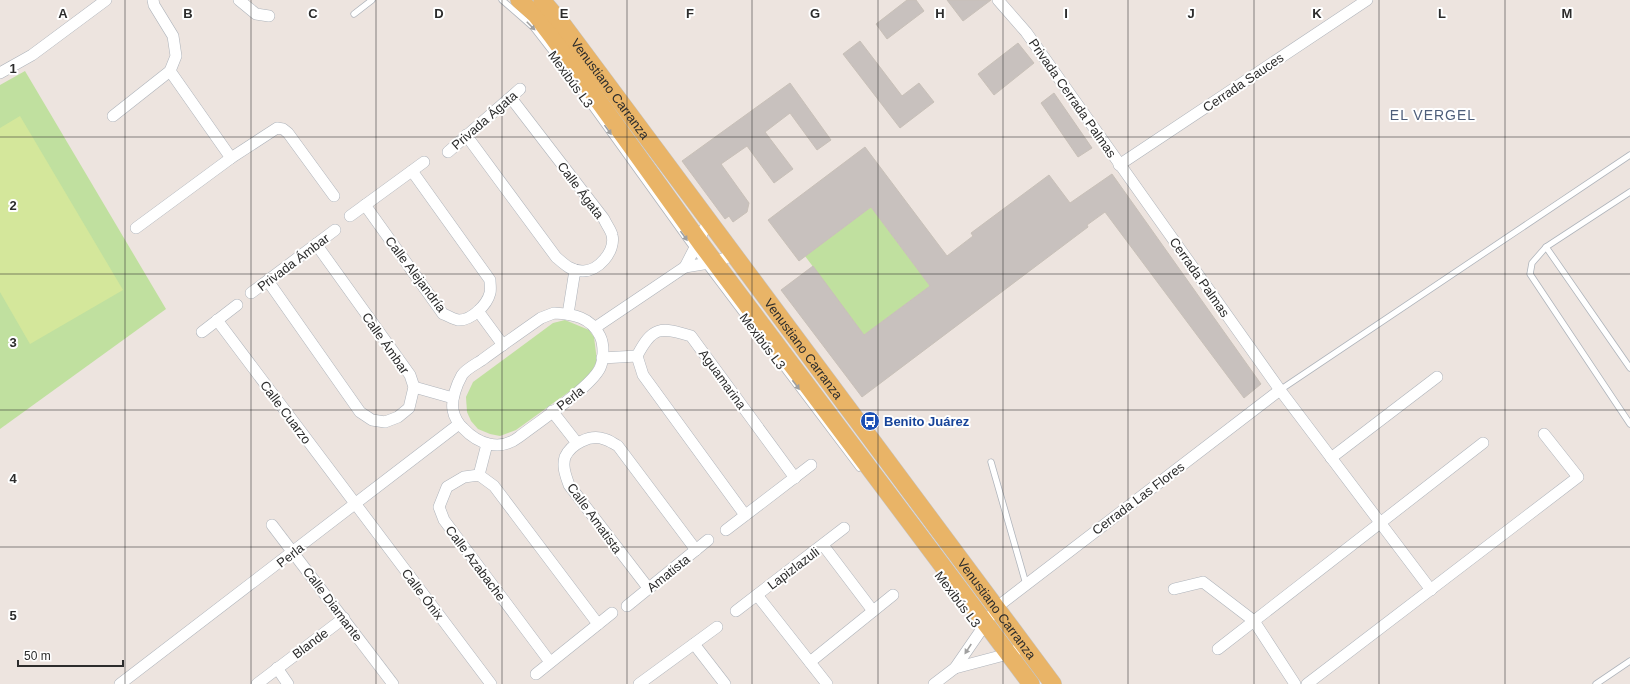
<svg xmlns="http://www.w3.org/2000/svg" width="1630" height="684" font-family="Arial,sans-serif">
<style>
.green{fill:#c0e09f}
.pitch{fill:#d4e79b}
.building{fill:#c8c1be;stroke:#c8c0b8}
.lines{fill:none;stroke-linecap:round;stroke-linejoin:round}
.service-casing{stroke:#afb4bb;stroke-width:7}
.minor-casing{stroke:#afb4bb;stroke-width:12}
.primary-casing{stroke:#c4c4c4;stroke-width:18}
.service{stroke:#fff;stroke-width:5.5}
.minor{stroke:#fff;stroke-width:11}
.primary{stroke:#e9b467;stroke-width:17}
.oneway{fill:#a0a0a0}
.grid{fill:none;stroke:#2c2c2c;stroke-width:1;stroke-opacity:0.55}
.labels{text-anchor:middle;stroke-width:4;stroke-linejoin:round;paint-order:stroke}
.street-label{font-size:13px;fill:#2c2c2c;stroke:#fff}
.transit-label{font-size:13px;font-weight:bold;fill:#164399;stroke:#fff;text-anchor:start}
.neighbourhood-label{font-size:14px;letter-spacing:1px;fill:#4e5e7a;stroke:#fff}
.grid-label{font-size:13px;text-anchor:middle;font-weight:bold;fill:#2c2c2c;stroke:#fff;stroke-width:4;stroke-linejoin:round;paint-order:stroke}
</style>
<rect width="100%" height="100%" fill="#ede4df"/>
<g class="green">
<polygon points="25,71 166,309 0,429 0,85"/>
<polygon points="871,207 930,286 864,335 805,256"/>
<polygon points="565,320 589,330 594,337 597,361 588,378 516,430 500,436 490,434 478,429 471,421 467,412 466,397 473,382 553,323"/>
</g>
<polygon class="pitch" points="20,116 123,290 30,344 0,292 0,128"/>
<g class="building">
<polygon points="907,0 916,0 924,11 887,39 876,24"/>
<polygon points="947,0 991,0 963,21"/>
<polygon points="860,41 902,96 919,83 934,102 900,128 843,54"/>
<polygon points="1018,43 1034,63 994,95 978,74"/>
<polygon points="790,83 831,140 817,150 790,113 765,132 793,169 774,183 747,146 721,164 749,203 747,212 733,222 729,216 725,219 682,161"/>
<polygon points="1054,93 1092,148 1078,157 1041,103"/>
<polygon points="865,147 947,256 973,236 971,233 1049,175 1070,203 1112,174 1261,384 1244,398 1105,212 1087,225 1088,227 862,397 781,290 813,266 864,335 930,286 871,207 799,261 768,220"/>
</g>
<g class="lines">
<g class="service-casing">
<g id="service">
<polyline points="502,0 533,27 550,49 693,248 859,468"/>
<polyline points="354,14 372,0"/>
<polyline points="1630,192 1546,247 1532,263 1530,274 1630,424"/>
<polyline points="1546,247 1630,368"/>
<polyline points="1280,390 1630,155"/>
<polyline points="991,462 1026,584"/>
<polyline points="1596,684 1630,661"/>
</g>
</g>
<g class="minor-casing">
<g id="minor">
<polyline points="239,0 256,14 269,16"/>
<polyline points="998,0 1026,32 1280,390 1431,590"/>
<polyline points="170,71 231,158"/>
<polyline points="0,73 32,55 106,0"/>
<polyline points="113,116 170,71 176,56 173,36 154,5 153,0"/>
<path d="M 466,135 L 556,257 C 564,264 571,271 582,271 C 598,272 616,251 612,235 C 611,230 606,224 604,219 L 511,98"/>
<polyline points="448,152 520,89"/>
<polyline points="1119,165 1367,0"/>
<path d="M 365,205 L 443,314 C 447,315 453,319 458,320 C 471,321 487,305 490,293 C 491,289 490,284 490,280 L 412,171"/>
<polyline points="350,216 424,162"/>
<polyline points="136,228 231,158 277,128 283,129 288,133 334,196"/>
<polyline points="685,267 708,222"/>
<polyline points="268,281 360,412 372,420 385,422 398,417 409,408 414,387 410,375 316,244"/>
<polyline points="251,293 335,230"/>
<polyline points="478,311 503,345"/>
<path d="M 554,313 C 573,314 591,317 600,336 C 604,344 604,359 600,368 C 591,387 537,423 519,437 C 500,452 478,444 463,428 C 458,424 454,416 453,410 C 451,399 457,384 462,375 C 466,369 476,364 482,360 C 501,346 521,332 541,318 Z"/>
<polyline points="568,314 575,270"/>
<polyline points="217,320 491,684"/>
<polyline points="596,327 685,267 715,262 733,255"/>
<polyline points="202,332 237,305"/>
<polyline points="602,358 637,356"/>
<polyline points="414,387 453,398"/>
<polyline points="552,411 577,443"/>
<polyline points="1331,458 1437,377"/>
<polyline points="479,475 487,444"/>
<path d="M 745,515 L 643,375 L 637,356 C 652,327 660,326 691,336 L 795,478"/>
<polyline points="272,525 393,684"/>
<polyline points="726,530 811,465"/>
<polyline points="823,545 873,611"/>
<path d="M 649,589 L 569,485 C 566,476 562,467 565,457 C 571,444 590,434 604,439 C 609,440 614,444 618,446 L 696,550"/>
<polyline points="1174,589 1203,582 1254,621 1295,684"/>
<polyline points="757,595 827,684"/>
<polyline points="627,606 708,540"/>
<polyline points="736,611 844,528"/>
<polyline points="694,644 725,684"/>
<polyline points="1218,649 1483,443"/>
<polyline points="550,662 444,520 439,507 447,487 464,477 479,475 494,486 598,624"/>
<polyline points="810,662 893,595"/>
<polyline points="277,668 288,684"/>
<polyline points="955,668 1008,654 1025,646"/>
<polyline points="536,674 612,613"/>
<polyline points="120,684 459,424"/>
<polyline points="257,684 344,618"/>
<polyline points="639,684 717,627"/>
<polyline points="934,684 955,668 997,607 1280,390"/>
<polyline points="1307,684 1578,477 1544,434"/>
</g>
</g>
<g class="primary-casing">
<g id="primary">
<polyline points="519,0 536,15 552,36 702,245 1031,684"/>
<path id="s1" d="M 542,0 L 564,26 L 1053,684"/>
</g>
</g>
<use href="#service" class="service"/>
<use href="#minor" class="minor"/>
<use href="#primary" class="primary"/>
</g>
<defs><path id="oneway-solid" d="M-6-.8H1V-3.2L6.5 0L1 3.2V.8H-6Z"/></defs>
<g class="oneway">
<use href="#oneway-solid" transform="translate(531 26) rotate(45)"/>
<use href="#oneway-solid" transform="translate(608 130) rotate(54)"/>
<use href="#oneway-solid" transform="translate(684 236) rotate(54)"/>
<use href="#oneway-solid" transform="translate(796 385) rotate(53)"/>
<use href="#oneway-solid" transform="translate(968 649) rotate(123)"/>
</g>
<path class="grid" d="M 125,0 L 125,684M 251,0 L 251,684M 376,0 L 376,684M 502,0 L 502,684M 627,0 L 627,684M 752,0 L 752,684M 878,0 L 878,684M 1003,0 L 1003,684M 1128,0 L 1128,684M 1254,0 L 1254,684M 1379,0 L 1379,684M 1505,0 L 1505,684M 0,137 L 1630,137M 0,274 L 1630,274M 0,410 L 1630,410M 0,547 L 1630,547"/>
<defs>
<g id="bus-disc" transform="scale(1)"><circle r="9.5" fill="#1a4fb4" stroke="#fff"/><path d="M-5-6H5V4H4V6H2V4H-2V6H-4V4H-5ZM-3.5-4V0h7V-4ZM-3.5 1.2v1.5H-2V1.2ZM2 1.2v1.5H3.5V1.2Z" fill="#fff"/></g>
</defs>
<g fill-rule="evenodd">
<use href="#bus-disc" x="870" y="421"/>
</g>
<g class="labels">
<g class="street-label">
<text transform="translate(571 79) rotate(54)" y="5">Mexibús L3</text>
<text transform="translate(1243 82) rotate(-34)" y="5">Cerrada Sauces</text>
<text dy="5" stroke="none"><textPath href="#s1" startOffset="112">Venustiano Carranza</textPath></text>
<text transform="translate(1073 98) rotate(55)" y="5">Privada Cerrada Palmas</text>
<text transform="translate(484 120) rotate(-41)" y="5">Privada Ágata</text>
<text transform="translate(581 190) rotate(53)" y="5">Calle Ágata</text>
<text transform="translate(293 262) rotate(-37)" y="5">Privada Ámbar</text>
<text transform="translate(416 274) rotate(53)" y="5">Calle Alejandría</text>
<text transform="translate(1200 277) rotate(55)" y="5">Cerrada Palmas</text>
<text transform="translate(763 341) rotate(53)" y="5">Mexibús L3</text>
<text transform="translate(386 343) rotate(55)" y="5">Calle Ámbar</text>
<text dy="5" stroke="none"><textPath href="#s1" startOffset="436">Venustiano Carranza</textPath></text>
<text transform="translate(723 379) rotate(54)" y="5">Aguamarina</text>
<text transform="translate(570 398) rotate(-38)" y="5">Perla</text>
<text transform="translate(286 412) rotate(53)" y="5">Calle Cuarzo</text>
<text transform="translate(1138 498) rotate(-37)" y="5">Cerrada Las Flores</text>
<text transform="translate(595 518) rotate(54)" y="5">Calle Amatista</text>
<text transform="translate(290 555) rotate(-38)" y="5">Perla</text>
<text transform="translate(476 563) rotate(53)" y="5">Calle Azabache</text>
<text transform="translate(793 568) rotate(-37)" y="5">Lapizlazuli</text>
<text transform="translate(668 573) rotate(-39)" y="5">Amatista</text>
<text transform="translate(423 594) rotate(53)" y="5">Calle Ónix</text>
<text transform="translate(958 599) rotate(53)" y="5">Mexibús L3</text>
<text transform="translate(333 604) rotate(53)" y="5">Calle Diamante</text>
<text dy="5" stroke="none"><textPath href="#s1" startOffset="760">Venustiano Carranza</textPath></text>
<text transform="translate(310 643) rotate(-37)" y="5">Blande</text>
</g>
<g class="transit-label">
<text x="884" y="426">Benito Juárez</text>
</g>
<g class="neighbourhood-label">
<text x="1433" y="120">EL VERGEL</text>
</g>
</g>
<g class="grid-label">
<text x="63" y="18">A</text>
<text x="188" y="18">B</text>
<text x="313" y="18">C</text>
<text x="439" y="18">D</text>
<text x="564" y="18">E</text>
<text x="690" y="18">F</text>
<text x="815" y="18">G</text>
<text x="940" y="18">H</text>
<text x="1066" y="18">I</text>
<text x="1191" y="18">J</text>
<text x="1317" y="18">K</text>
<text x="1442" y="18">L</text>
<text x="1567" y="18">M</text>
<text x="13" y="73">1</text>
<text x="13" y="210">2</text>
<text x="13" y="347">3</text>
<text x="13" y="483">4</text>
<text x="13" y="620">5</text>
</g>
<path d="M18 660v6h105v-6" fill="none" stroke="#2c2c2c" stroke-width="2"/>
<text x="24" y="660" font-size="12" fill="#2c2c2c" stroke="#ffffff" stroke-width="3" paint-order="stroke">50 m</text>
</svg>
